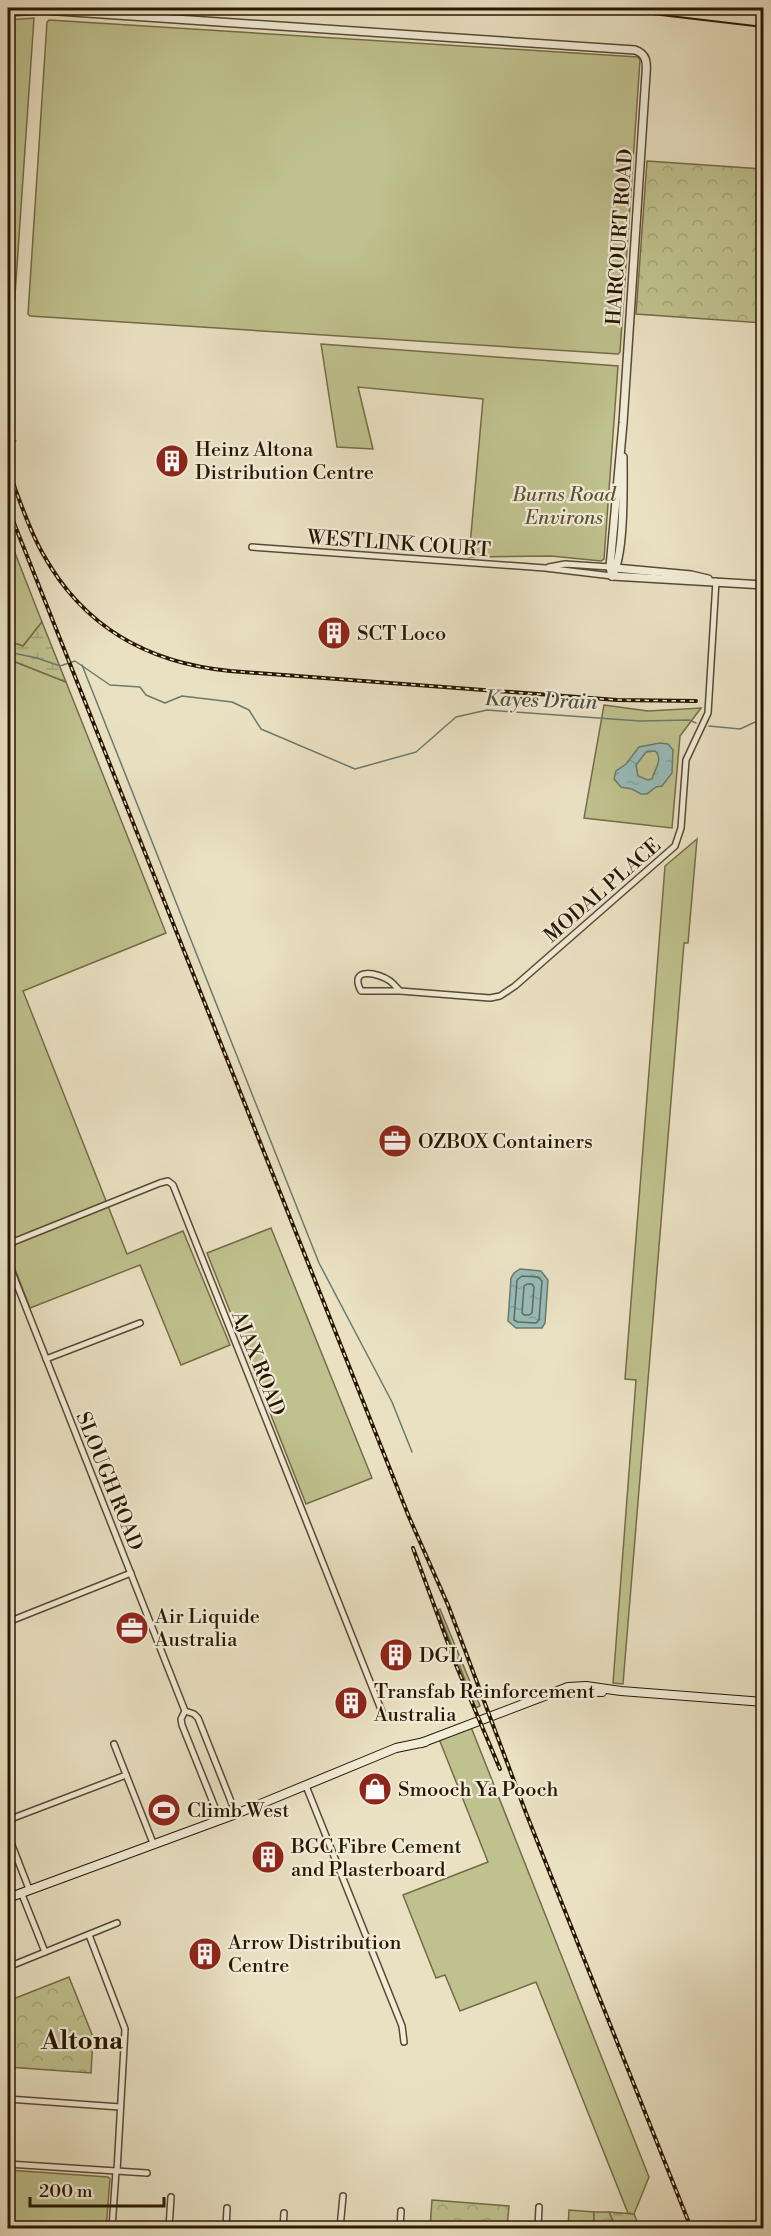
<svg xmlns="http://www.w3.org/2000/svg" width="771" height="2236" font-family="'Libre Bodoni',serif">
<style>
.grass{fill:#bfc18e;stroke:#746c48;stroke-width:1.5}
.forest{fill:url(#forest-firs);stroke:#746c48;stroke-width:1.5}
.wetland{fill:url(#wetland-marsh);stroke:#746c48;stroke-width:1.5}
.park{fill:url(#park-crowns);stroke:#746c48;stroke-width:1.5}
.water{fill:url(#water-ripples);stroke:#6b7a6f;stroke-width:1.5;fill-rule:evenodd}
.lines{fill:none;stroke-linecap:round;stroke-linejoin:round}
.shore{stroke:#60695d;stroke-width:1.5}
.stream{stroke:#6b7a6f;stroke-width:1.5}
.minor-casing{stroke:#584932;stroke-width:8}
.tertiary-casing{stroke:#584932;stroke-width:10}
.secondary-casing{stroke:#281602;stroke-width:10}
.motorway-casing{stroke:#281602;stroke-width:14}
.minor{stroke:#f1ecd8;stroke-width:5}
.tertiary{stroke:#f1ecd8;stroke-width:7}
.secondary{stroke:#f1ecd8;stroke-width:8}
.motorway{stroke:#eae1c3;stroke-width:10}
.rail-casing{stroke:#281602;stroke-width:4}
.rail{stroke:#f1ecd8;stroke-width:1.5;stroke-dasharray:4.5;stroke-linecap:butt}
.labels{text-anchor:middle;stroke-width:4.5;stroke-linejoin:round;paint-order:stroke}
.street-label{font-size:20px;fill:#281602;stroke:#f1ecd8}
.poi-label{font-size:20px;fill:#281602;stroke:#f1ecd8;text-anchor:start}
.park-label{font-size:20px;font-style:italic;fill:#5d5233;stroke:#f1ecd8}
.water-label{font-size:21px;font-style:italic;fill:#4f5042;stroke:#f1ecd8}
.district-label{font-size:26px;font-weight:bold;fill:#281602;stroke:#f1ecd8}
</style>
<defs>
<pattern id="forest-firs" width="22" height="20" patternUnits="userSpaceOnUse" patternTransform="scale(1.5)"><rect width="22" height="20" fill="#bfc18e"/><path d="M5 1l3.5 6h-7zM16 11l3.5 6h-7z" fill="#a4a579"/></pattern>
<pattern id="wetland-marsh" width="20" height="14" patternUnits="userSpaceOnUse" patternTransform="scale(1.5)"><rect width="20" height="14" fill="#bfc18e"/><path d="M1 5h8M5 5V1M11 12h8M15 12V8" fill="none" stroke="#a4a579"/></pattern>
<pattern id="park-crowns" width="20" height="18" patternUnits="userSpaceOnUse" patternTransform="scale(1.5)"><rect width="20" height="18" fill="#bfc18e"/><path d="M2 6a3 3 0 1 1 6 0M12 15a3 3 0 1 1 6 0" fill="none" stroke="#a4a579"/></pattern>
<pattern id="water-ripples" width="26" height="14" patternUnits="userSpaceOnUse" patternTransform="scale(1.5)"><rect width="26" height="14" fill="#98bcb8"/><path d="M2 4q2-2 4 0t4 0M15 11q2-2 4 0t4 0" fill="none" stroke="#83a19d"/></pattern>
</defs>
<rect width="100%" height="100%" fill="#eae1c3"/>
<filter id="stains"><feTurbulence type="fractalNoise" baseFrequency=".00333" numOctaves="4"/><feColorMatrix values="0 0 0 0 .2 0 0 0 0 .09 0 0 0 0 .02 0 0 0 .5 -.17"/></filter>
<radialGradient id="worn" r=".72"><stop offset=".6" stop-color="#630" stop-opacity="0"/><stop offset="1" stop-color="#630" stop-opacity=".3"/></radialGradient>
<g class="grass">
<polygon points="34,18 8,397 8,20"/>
<polygon points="49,20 638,57 640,60 620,352 618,354 30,316 28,314 47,22"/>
<polygon points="321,344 618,366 604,559 601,561 551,556 469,557 483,399 358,387 373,449 337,447"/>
<polygon points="8,535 42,622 23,646 8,641"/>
<polygon points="8,659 66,682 166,933 23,991 127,1254 183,1231 230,1345 181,1365 140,1265 30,1308 8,1251"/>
<polygon points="604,705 648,711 701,708 680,736 672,828 584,818"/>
<polygon points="697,839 688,943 684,943 623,1684 613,1683 636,1380 625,1379 665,866"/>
<polygon points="271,1228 372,1478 306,1504 207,1253"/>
<polygon points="440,1609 480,1706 476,1708 438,1610"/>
<polygon points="471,1727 649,2177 634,2214 628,2213 536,1982 460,2011 445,1975 436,1978 403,1895 488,1862 439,1739"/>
<polygon points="8,2170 108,2177 110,2179 106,2228 16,2228 15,2225 12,2226 8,2212"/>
<polygon points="569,2210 594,2212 594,2228 568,2228"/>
</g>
<polygon class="forest" points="609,2212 634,2214 640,2228 616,2228"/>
<polygon class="wetland" points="42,622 66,682 8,659 8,641 23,646"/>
<g class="park">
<polygon points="647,161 763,169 763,323 636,314"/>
<polygon points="69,1977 93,2037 91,2073 8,2067 8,2001"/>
<polygon points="432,2200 509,2206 507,2228 430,2228"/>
<polygon points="594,2212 609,2212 616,2228 594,2228"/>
</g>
<g class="water">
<path d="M 660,743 L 668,744 L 673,750 L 672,773 L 662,786 L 656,787 L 647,794 L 641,794 L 632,789 L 621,787 L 614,779 L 616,771 L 626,764 L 639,747 ZM 655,751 C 664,759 654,770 652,779 L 648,780 L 638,776 L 636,765 L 646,752 Z"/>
<polygon points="520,1269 541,1271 548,1280 545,1323 542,1328 516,1328 508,1321 511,1278 514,1273"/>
</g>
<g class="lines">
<g class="shore">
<polygon points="522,1276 538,1277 542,1281 539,1320 536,1323 518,1322 514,1320 517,1280"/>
<polygon points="527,1284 532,1284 534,1287 532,1313 529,1315 524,1315 522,1313 524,1286"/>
</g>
<g class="stream">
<polyline points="8,443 16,441"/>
<polyline points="8,652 37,658 60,666 75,661 110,685 140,687 146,695 165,703 182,696 232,702 249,710 261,729 355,769 416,752 456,717 487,710 640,721 689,720 696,723"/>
<polyline points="82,665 319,1263 392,1402 412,1452"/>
<polyline points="709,726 740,729 764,718"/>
</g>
<g class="minor-casing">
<g id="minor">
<polyline points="252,547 545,568 612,576"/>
<polyline points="549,567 565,564 610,567"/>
<path d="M 400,991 L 361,991 C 348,966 379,973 390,981 C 394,984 397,988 400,991 L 490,998 L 500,996 L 515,986 L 675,846 L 681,828 L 686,760 L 708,713 L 716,581"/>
<polyline points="8,1244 160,1183 168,1181 173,1185 384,1717"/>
<polyline points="8,1262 185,1711 181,1719 182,1725 220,1820"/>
<polyline points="46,1359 140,1323"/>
<polyline points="8,1622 131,1573"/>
<polyline points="185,1711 194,1714 198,1718 236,1814"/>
<polyline points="114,1744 153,1843"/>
<polyline points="306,1786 402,2026 404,2042"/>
<polyline points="8,1820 126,1775"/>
<polyline points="8,1835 29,1889"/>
<polyline points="21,1892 45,1952"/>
<polyline points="89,1935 125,2029 117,2171"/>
<polyline points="8,1967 117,1923"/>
<polyline points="8,2099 120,2107"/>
<polyline points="8,2164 147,2173"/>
<polyline points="112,2228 116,2171"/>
<polyline points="169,2228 171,2197"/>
<polyline points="226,2228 227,2208"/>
<polyline points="283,2228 284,2213"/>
<polyline points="340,2228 343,2196"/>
<polyline points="400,2228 401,2211"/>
<polyline points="538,2228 539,2207"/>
</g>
</g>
<g class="tertiary-casing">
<g id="tertiary">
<path d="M 8,12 L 43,10 L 635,50 C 647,54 647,63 646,74 L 623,423 L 610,567 L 612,576"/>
<polyline points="615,568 691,575 708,579"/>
<path d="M 612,576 C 625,555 623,484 623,457"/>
<polyline points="612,576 764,585"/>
</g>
</g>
<g class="secondary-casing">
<g id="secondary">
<polyline points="575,1691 602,1692"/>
<polyline points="421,1743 568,1687 586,1686 621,1691 764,1702"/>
<polyline points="8,1898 236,1814 396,1748 425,1742"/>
</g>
</g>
<g class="motorway-casing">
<polyline id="motorway" points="653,8 764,21"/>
</g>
<use href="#minor" class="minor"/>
<use href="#tertiary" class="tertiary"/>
<use href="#secondary" class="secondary"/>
<use href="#motorway" class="motorway"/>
<g class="rail-casing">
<g id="rail">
<path d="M 8,469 C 19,498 28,528 43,554 C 84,628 148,663 230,671 L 617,700 L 696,701"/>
<polyline points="8,508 409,1517 448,1605 526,1813 691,2228"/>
<polyline points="413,1548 456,1665 500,1769"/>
</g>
</g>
<use href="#rail" class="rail"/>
</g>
<defs>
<g id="building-disc" transform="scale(1.725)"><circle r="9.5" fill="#8f2418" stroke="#f1ecd8"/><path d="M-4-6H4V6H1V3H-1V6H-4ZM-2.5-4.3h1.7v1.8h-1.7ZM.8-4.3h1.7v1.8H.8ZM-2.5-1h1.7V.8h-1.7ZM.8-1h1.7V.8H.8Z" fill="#fff"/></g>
<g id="office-disc" transform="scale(1.725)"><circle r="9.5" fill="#8f2418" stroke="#f1ecd8"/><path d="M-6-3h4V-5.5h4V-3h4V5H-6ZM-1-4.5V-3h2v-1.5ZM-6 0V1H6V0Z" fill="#fff"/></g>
<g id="shop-disc" transform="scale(1.725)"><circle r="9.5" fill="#8f2418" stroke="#f1ecd8"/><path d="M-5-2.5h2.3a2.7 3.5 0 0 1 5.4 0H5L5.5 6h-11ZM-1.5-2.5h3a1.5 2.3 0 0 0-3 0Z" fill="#fff"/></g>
<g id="stadium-disc" transform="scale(1.725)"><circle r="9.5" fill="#8f2418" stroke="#f1ecd8"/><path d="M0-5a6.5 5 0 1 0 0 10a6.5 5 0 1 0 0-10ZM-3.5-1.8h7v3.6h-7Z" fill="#fff"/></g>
</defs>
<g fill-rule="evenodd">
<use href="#building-disc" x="172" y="461"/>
<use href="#building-disc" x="334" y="633"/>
<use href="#office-disc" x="395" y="1141"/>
<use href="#office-disc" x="132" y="1628"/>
<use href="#building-disc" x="396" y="1655"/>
<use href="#building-disc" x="351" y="1703"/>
<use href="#shop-disc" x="375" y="1789"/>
<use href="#stadium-disc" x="164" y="1810"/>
<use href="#building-disc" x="268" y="1857"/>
<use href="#building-disc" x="205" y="1954"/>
</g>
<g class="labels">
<g class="street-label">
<text transform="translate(619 237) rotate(-86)" y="7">HARCOURT ROAD</text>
<text transform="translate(399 543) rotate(4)" y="7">WESTLINK COURT</text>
<text transform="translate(602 890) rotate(-41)" y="7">MODAL PLACE</text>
<text transform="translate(259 1363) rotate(68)" y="7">AJAX ROAD</text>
<text transform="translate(110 1481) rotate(68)" y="7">SLOUGH ROAD</text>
</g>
<g class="poi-label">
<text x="195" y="456">Heinz Altona<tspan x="195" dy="23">Distribution Centre</tspan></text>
<text x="357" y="640">SCT Loco</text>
<text x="418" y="1148">OZBOX Containers</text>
<text x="155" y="1623">Air Liquide<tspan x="155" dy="23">Australia</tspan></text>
<text x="419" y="1662">DGL</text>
<text x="374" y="1698">Transfab Reinforcement<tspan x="374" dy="23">Australia</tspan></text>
<text x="398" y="1796">Smooch Ya Pooch</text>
<text x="187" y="1817">Climb West</text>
<text x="291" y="1853">BGC Fibre Cement<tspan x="291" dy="23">and Plasterboard</tspan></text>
<text x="228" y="1949">Arrow Distribution<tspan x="228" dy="23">Centre</tspan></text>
</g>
<g class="park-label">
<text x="564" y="501">Burns Road<tspan x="564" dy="23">Environs</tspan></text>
</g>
<g class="water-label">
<text transform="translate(541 700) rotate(2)" y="7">Kayes Drain</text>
</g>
<g class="district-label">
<text x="82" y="2049">Altona</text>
</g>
</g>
<rect width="771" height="2236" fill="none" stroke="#eae1c3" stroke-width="30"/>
<rect x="9" y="9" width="753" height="2218" fill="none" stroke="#281602" stroke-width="3"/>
<rect x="15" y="15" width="741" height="2206" fill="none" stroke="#281602" stroke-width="1.5"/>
<path d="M30 2197v9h134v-9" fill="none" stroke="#281602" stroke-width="3"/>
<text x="39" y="2197" font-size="18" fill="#281602" stroke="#f1ecd8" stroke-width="4.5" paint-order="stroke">200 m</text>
<rect width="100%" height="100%" filter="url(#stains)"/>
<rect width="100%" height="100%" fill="url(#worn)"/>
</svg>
